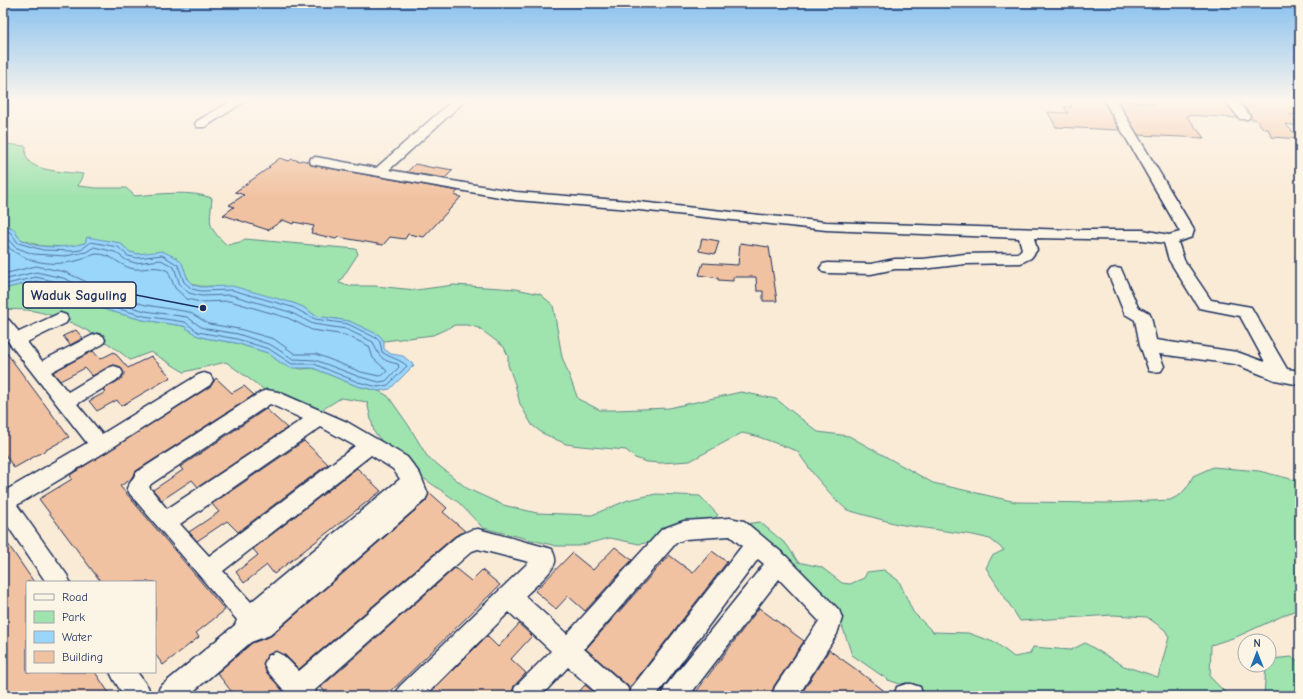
<svg xmlns="http://www.w3.org/2000/svg" width="1303" height="699" font-family="'Comic Neue',sans-serif">
<style>
.green{fill:#9fe3ae;stroke:#5d8986}
.water{fill:#9ad5fa;stroke:#6793bc}
.lines{fill:none;stroke-linecap:round;stroke-linejoin:round}
.shore{stroke:#4e719c;stroke-width:1}
.building{fill:#f1c2a1;stroke:#1b2f5e}
.minor-casing{stroke:#1b2f5e;stroke-width:3}
.minor{fill:#fcf5e5;fill-rule:evenodd}
.leader{fill:none;stroke:#1b2f5e;stroke-width:1.5}
.callout-dot{fill:#1b2f5e;stroke:#fcf5e5;stroke-width:1.5}
.callout{fill:#fcf5e5;stroke:#1b2f5e;stroke-width:1.5}
.callout-label{font-size:14px;text-anchor:middle;font-weight:bold;fill:#1b2f5e}
</style>
<rect width="100%" height="100%" fill="#faebd7"/>
<filter id="ink" filterUnits="userSpaceOnUse"><feTurbulence type="fractalNoise" baseFrequency=".025" numOctaves="2"/><feDisplacementMap in="SourceGraphic" scale="8" xChannelSelector="R" yChannelSelector="G"/><feConvolveMatrix kernelMatrix="1 2 1 2 8 2 1 2 1" color-interpolation-filters="sRGB"/></filter>
<g filter="url(#ink)">
<g class="green">
<path d="M 3,144 L 26,146 C 26,149 25,155 27,158 C 32,172 70,172 83,174 L 78,186 L 96,188 L 126,188 L 135,196 C 158,194 191,190 212,198 C 210,224 206,226 227,245 L 240,242 L 245,239 L 356,249 L 358,254 L 339,283 L 349,286 L 375,286 L 416,290 L 454,285 L 516,289 L 540,294 L 553,305 L 562,357 L 578,399 L 600,410 L 615,410 L 669,408 L 741,392 L 776,399 L 818,432 L 849,436 L 933,483 L 1016,502 L 1109,503 L 1170,500 L 1180,495 L 1188,486 L 1193,476 L 1213,467 L 1259,471 L 1295,480 L 1300,478 L 1300,608 L 1236,637 L 1211,645 L 1210,677 L 1229,696 L 924,696 L 900,684 L 888,680 L 852,655 L 837,611 L 745,524 L 760,522 L 787,545 L 798,562 L 821,567 L 842,583 L 850,584 L 864,578 L 867,572 L 884,570 L 899,581 L 913,612 L 933,632 L 968,633 L 996,643 L 1014,657 L 1030,654 L 1033,647 L 1071,650 L 1085,643 L 1124,666 L 1158,677 L 1169,637 L 1165,630 L 1147,617 L 1113,615 L 1020,621 L 986,568 L 992,556 L 1004,550 L 990,539 L 973,535 L 897,524 L 847,510 L 836,500 L 815,476 L 797,451 L 756,436 L 742,433 L 690,461 L 661,463 L 647,462 L 635,458 L 626,450 L 580,446 L 566,444 L 542,433 L 532,425 L 520,404 L 515,384 L 508,365 L 508,356 L 504,347 L 479,328 L 467,325 L 455,325 L 433,335 L 384,341 L 379,335 L 349,321 L 316,316 L 303,307 L 293,303 L 212,286 C 190,288 188,282 182,263 L 148,254 L 138,254 L 130,252 L 120,243 L 85,243 L 71,247 L 41,246 L 20,239 L 11,227 L 3,224 Z"/>
<path d="M 36,281 L 61,287 L 84,297 L 103,309 L 143,320 L 184,326 L 196,335 L 205,338 L 236,343 L 268,353 L 282,364 L 301,369 L 313,368 L 357,386 L 379,391 L 388,396 L 409,426 L 427,456 L 468,489 L 503,505 L 537,513 L 592,515 L 628,500 L 656,494 L 700,496 L 718,515 L 699,535 L 639,544 L 610,538 L 578,546 L 556,546 L 483,528 L 458,502 L 413,471 L 391,452 L 374,432 L 367,402 L 341,398 L 310,417 L 266,391 L 226,362 L 184,372 L 151,352 L 130,360 C 102,337 70,318 34,311 C 24,309 13,310 3,309 L 3,289 Z"/>
<polygon points="1292,657 1300,662 1300,696 1264,696 1266,665 1269,665 1269,659"/>
</g>
<path class="water" d="M 3,224 L 15,230 C 20,252 69,248 85,243 L 87,237 L 120,243 L 130,252 L 138,254 L 162,251 L 177,258 L 182,263 L 188,280 L 193,285 L 201,287 L 232,286 L 293,303 L 303,307 L 316,316 L 349,321 L 379,335 L 384,341 L 384,349 L 391,354 L 403,356 L 414,365 L 390,389 L 379,391 L 357,386 L 313,368 L 291,368 L 282,364 L 268,353 L 236,343 L 205,338 L 196,335 L 184,326 L 143,320 L 103,309 L 84,297 L 61,287 L 36,281 L 3,289 Z"/>
<g class="lines">
<g class="shore">
<path d="M 3,228 L 11,233 L 18,243 L 43,250 L 73,251 L 81,250 L 91,242 L 118,247 L 128,256 L 137,258 L 162,255 L 178,265 L 184,282 L 192,289 L 201,291 L 232,290 L 292,307 L 315,319 L 348,324 L 376,338 L 380,342 L 382,352 C 390,358 400,359 407,366 L 388,385 L 378,387 L 358,382 L 314,364 L 292,364 L 269,349 L 237,339 L 198,332 L 185,322 L 144,316 L 105,305 L 62,283 L 36,277 L 3,285"/>
<path d="M 3,234 L 15,247 L 33,254 L 66,256 L 86,252 L 94,247 L 115,252 L 126,260 L 135,263 L 161,260 L 174,267 L 180,285 L 189,293 L 201,296 L 231,295 L 290,312 L 313,324 L 346,329 L 373,342 C 379,357 382,361 398,364 L 399,367 L 386,381 L 379,382 L 360,377 L 315,360 L 293,359 L 271,345 L 238,334 L 207,329 L 201,327 L 187,317 L 145,311 L 107,300 L 88,289 L 63,278 L 36,272 L 3,280"/>
<path d="M 3,242 C 21,262 50,267 76,261 C 83,260 90,255 96,254 C 112,253 121,268 135,269 C 149,270 154,264 168,271 L 175,288 L 187,299 L 200,302 L 230,301 L 288,318 L 312,330 L 345,335 L 369,346 L 373,358 L 387,371 L 383,375 L 379,376 L 361,372 L 316,354 L 295,354 L 274,339 L 239,329 L 209,324 L 189,312 L 146,305 L 109,295 L 91,284 L 65,272 L 36,266 L 3,274"/>
</g>
</g>
<g class="building">
<polygon points="1069,100 1103,100 1119,130 1056,127 1048,112 1068,113 1064,106 1072,107"/>
<polygon points="1118,100 1155,104 1153,100 1224,100 1237,118 1186,115 1204,138 1138,135"/>
<polygon points="1239,100 1293,100 1300,108 1300,115 1290,114 1299,126 1285,124 1300,139 1272,137 1268,129 1264,129 1255,119 1250,119 1251,115"/>
<polygon points="280,158 289,161 292,159 300,161 302,160 309,162 311,165 458,191 454,195 461,197 424,237 408,234 405,239 390,237 383,245 338,237 336,239 311,233 314,226 294,222 293,224 283,220 268,230 223,215 234,207 229,205 244,195 235,192 270,167 268,167"/>
<polygon points="415,164 434,168 436,167 453,170 445,178 407,172"/>
<polygon points="702,238 719,241 715,254 699,251"/>
<polygon points="740,243 769,247 777,301 763,301 763,291 757,291 756,277 733,277 733,281 718,280 718,278 699,275 703,263 738,265"/>
<polygon points="76,330 83,338 70,345 63,336"/>
<polygon points="3,348 69,437 14,468 3,451"/>
<polygon points="93,351 100,359 114,352 128,368 151,356 171,377 121,406 117,400 97,411 89,401 106,392 103,390 121,379 124,374 121,367 114,365 92,376 85,368 60,381 53,372"/>
<polygon points="216,378 232,393 244,386 254,395 136,471 130,480 120,486 225,610 196,633 199,637 163,665 155,654 155,582 101,582 39,499 72,479 70,475 211,386"/>
<polygon points="266,409 287,428 198,487 192,480 162,500 153,490 183,470 180,467"/>
<polygon points="304,441 328,464 238,532 227,521 197,541 189,532 219,512 212,504"/>
<polygon points="357,468 381,491 274,574 267,565 244,583 236,572 258,555 253,549"/>
<polygon points="429,492 447,508 443,512 465,531 455,536 299,669 285,655 277,651 267,655 263,665 267,673 285,693 282,696 235,696 217,673 252,643 271,636 426,501"/>
<polygon points="3,537 34,582 27,582 27,672 95,672 111,696 10,696 3,684"/>
<polygon points="615,547 632,560 585,611 568,596 556,609 535,591 572,553 593,570"/>
<polygon points="712,551 727,562 631,686 630,690 628,686 586,649 669,555 693,573"/>
<polygon points="455,568 471,581 482,570 500,585 386,696 328,696 321,687"/>
<polygon points="759,608 804,641 774,686 771,696 693,696"/>
<polygon points="519,624 532,636 511,659 526,673 514,686 511,696 427,696 487,636 498,647"/>
<polygon points="829,650 857,670 891,696 800,696"/>
<polygon points="585,685 598,696 575,696"/>
</g>
<g class="lines">
<g class="minor-casing">
<g id="minor">
<polygon points="233,100 247,100 205,127 197,127 195,124 197,121"/>
<polygon points="453,100 466,100 389,170 516,192 630,201 826,222 1070,230 1143,230 1169,235 1180,232 1104,100 1116,100 1194,230 1192,237 1178,242 1184,260 1211,300 1251,307 1287,369 1300,371 1300,385 1275,380 1235,364 1159,354 1164,366 1161,371 1155,372 1149,371 1140,345 1135,320 1125,314 1123,310 1108,273 1111,269 1116,268 1121,269 1138,307 1149,313 1151,317 1156,340 1237,352 1265,362 1240,316 1199,308 1169,260 1164,243 1143,240 1034,238 1037,250 1031,258 1021,263 965,264 923,269 895,269 871,274 828,273 823,272 820,268 823,264 828,263 871,264 895,259 923,259 965,254 1018,253 1022,249 1019,238 826,230 630,209 516,200 316,165 311,164 310,161 311,158 316,157 376,168"/>
<polygon points="1225,100 1237,100 1250,116 1248,119 1240,119"/>
<polygon points="60,313 66,315 68,319 66,323 27,342 42,361 91,336 97,334 103,336 105,340 103,344 51,372 68,392 108,368 114,366 120,368 123,373 120,378 77,404 102,434 198,375 204,373 210,375 213,380 210,385 107,451 17,505 67,575 70,582 46,582 3,519 3,492 87,443 3,335 3,318 9,320 19,332"/>
<path d="M 267,390 L 278,392 L 347,422 L 407,457 L 420,474 L 428,494 L 425,500 L 270,635 L 251,642 L 188,696 L 157,696 L 160,687 L 235,625 L 237,620 L 130,494 L 127,488 L 137,472 L 261,392 ZM 270,404 L 303,419 L 167,509 L 149,487 L 151,484 ZM 321,427 L 355,446 L 209,556 L 180,524 ZM 371,455 L 393,469 L 400,479 L 251,602 L 223,571 Z"/>
<path d="M 730,518 L 744,521 L 786,556 L 839,610 L 842,618 L 837,634 L 798,696 L 772,696 L 775,687 L 819,621 L 779,579 L 689,696 L 662,696 L 665,687 L 764,564 L 758,559 L 656,696 L 600,696 L 568,667 L 541,696 L 512,696 L 515,687 L 551,651 L 509,612 L 425,696 L 396,696 L 399,687 L 529,562 L 478,549 L 472,551 L 315,690 L 317,696 L 289,696 L 268,672 L 264,664 L 268,656 L 276,652 L 284,656 L 299,671 L 456,537 L 471,530 L 478,529 L 552,549 C 553,553 556,557 555,562 C 553,572 533,588 525,596 L 567,634 L 662,529 L 684,521 ZM 730,536 L 742,546 L 632,687 L 630,694 L 627,687 L 584,649 L 676,543 L 685,539 Z"/>
<polygon points="110,672 137,672 148,687 151,696 124,696 114,680"/>
<polygon points="906,684 911,684 920,687 923,696 894,696 897,687"/>
</g>
</g>
<use href="#minor" class="minor"/>
</g>
</g>
<linearGradient id="sky" x2="0" y2="1"><stop stop-color="#89c1ef"/><stop offset="0.51" stop-color="#fdf6ed"/><stop offset="1" stop-color="#fdf6ed" stop-opacity="0"/></linearGradient>
<rect width="1303" height="198" fill="url(#sky)"/>
<path class="leader" d="M203 308L136 295"/>
<circle class="callout-dot" cx="203" cy="308" r="4"/>
<rect class="callout" x="23" y="282" width="113" height="26" rx="4"/>
<g class="callout-label">
<text x="79" y="300">Waduk Saguling</text>
</g>
<rect width="1303" height="699" fill="none" stroke="#fcf5e5" stroke-width="16"/>
<rect x="8" y="8" width="1287" height="683" fill="none" stroke="#1b2f5e" stroke-width="1.5" filter="url(#ink)"/>
<rect x="26" y="581" width="130" height="92" fill="#fcf5e5" stroke="#a2a6af"/>
<rect x="34" y="594" width="20" height="6" fill="#fcf5e5" stroke="#a2a6af"/>
<text x="62" y="601" font-size="12" fill="#1b2f5e">Road</text>
<rect x="34" y="611" width="20" height="12" fill="#9fe3ae" stroke="#a2a6af"/>
<text x="62" y="621" font-size="12" fill="#1b2f5e">Park</text>
<rect x="34" y="631" width="20" height="12" fill="#9ad5fa" stroke="#a2a6af"/>
<text x="62" y="641" font-size="12" fill="#1b2f5e">Water</text>
<rect x="34" y="651" width="20" height="12" fill="#f1c2a1" stroke="#a2a6af"/>
<text x="62" y="661" font-size="12" fill="#1b2f5e">Building</text>
<g transform="translate(1257 653)"><circle r="19" fill="#fcf5e5" stroke="#a2a6af"/>
<path d="M0-3L7 15L0 10L-7 15Z" fill="#1f6fb2"/>
<text y="-6" font-size="11" font-weight="bold" text-anchor="middle" fill="#1b2f5e">N</text>
</g>
</svg>
